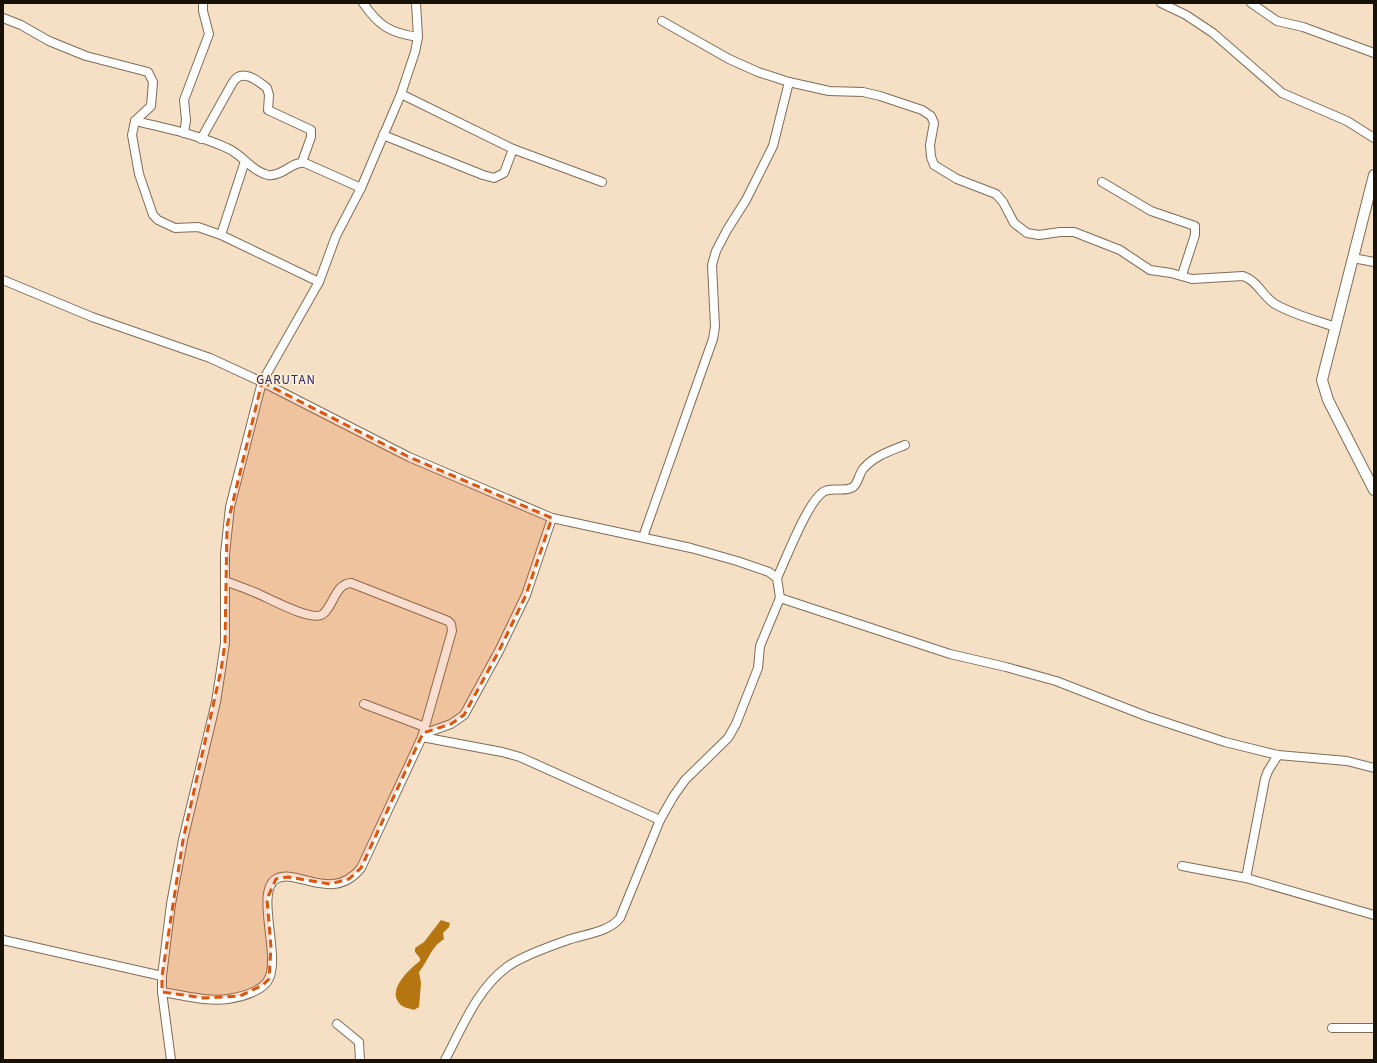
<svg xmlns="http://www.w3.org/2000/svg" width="1377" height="1063" font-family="'Source Sans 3',sans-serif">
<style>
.water{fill:#b57611}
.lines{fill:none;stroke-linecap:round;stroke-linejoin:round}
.minor-casing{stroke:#806c55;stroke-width:10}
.tertiary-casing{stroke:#806c55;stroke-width:12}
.minor{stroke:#fff;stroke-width:8}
.tertiary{stroke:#fff;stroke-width:10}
.marked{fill:#de550c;fill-opacity:0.2;stroke:#de550c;stroke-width:3;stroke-dasharray:8 5;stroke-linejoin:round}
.labels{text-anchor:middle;stroke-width:3.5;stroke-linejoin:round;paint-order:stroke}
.quarter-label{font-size:13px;letter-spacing:1px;fill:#2b2863;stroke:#ffedd8}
</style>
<rect width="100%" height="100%" fill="#f5dfc5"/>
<path class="water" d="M 441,920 L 450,923 L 449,927 L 443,933 L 444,939 C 430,948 429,960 419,972 L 421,983 L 419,1007 L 414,1010 C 409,1008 403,1008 399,1003 C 387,988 412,967 420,961 L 420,958 L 415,952 L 415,948 L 424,942 Z"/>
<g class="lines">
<g class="minor-casing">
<g id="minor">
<path d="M 363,3 C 379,26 390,33 418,37"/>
<path d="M 416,3 L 418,37 L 415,52 L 401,94 L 361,188 L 336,236 L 319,282 L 262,382 L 409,457 L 552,518 L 691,548 L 737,561 L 769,572 L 777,578 L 780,598 L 760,646 L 758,668 L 736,724 L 728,738 L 685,780 L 673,797 L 660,820 L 620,918 C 608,933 583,934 565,941 C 548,947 522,956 507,967 C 477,989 462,1028 445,1060"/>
<polyline points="1161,3 1186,15 1213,33 1282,93 1347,121 1374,138"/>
<polyline points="1251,3 1277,21 1303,27 1374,53"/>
<polyline points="3,18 21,25 49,41 86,56 148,72 153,82 151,106 135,121 132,135 139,174 153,215 158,220 175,228 198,227 221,235"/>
<path d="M 662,21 L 729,59 L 758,72 L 789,82 L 829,91 L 863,92 L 880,96 L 922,110 L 931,116 L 934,123 L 930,145 L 931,157 L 934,165 L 957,179 L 996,194 L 1003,202 L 1014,223 L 1027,233 L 1039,235 L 1060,232 L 1074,232 L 1120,250 L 1150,270 L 1171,273 L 1192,279 L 1243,276 C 1257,280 1263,297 1275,304 C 1294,315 1315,320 1336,327"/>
<polyline points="401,94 513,149 602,182"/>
<path d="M 135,121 C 166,128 198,135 227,148 C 242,154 251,171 268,175 C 282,177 292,161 305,163 L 361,188"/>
<polyline points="184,133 186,120 184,100 209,34 203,11 203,3"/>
<polyline points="383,135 483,175 494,178 504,173 513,149"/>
<path d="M 201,139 L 233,82 C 242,68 257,80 267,88 L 269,95 L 268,110 L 311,130 L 311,137 L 302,162"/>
<polyline points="245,161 221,235 319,282"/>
<polyline points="1102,182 1151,211 1195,226 1195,235 1182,275"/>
<polyline points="1353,258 1374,262"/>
<polyline points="3,280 92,317 210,358 262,382 230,507 225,554 225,643 221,670 216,702 183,840 171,904 162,976 162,992 171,1060"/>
<polyline points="643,537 713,339 715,327 712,265 716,251 727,230 746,200 773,146 789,82"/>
<path d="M 777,578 C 786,559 807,503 823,492 C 832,486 844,493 853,487 C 858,484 859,474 863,469 C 874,456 890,451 905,445"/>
<polyline points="780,598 950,654 1006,667 1056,681 1146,716 1225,742 1278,755 1347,761 1374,768"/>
<polyline points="364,704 425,727"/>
<polyline points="423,734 451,724 464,715 499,651 526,595 552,518"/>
<polyline points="422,737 502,752 520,757 660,820"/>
<polyline points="1278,755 1268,771 1265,779 1246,878 1374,915"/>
<polyline points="1182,866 1246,878"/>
<polyline points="3,940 162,976"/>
<path d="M 162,992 C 183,995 207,1002 228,999 C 240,997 259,992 267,982 C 283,961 254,892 276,879 C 296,867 332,904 361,868 L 422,737 L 452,631 L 451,624 L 448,621 L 351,583 C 335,584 334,605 323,614 C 312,623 267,597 254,592 C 245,588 235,585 225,581"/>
<polyline points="337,1024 359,1042 360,1060"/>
<polyline points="1332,1028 1374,1028"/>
</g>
</g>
<g class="tertiary-casing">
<polyline id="tertiary" points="1374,175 1322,380 1328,400 1374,490"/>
</g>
<use href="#minor" class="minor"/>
<use href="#tertiary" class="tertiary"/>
</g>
<path class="marked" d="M 262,382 L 409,457 L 552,518 L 526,595 L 499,651 L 464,715 L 451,724 L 423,733 L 361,868 L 349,879 L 330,884 L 288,877 L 276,879 L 267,899 L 271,947 L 269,979 L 263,985 L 240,996 L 204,998 L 162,992 L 162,976 L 183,840 L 221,670 L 225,643 L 227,526 Z"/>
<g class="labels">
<g class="quarter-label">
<text x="286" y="384">GARUTAN</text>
</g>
</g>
<rect width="1377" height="1063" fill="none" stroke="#181108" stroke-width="8"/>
</svg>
